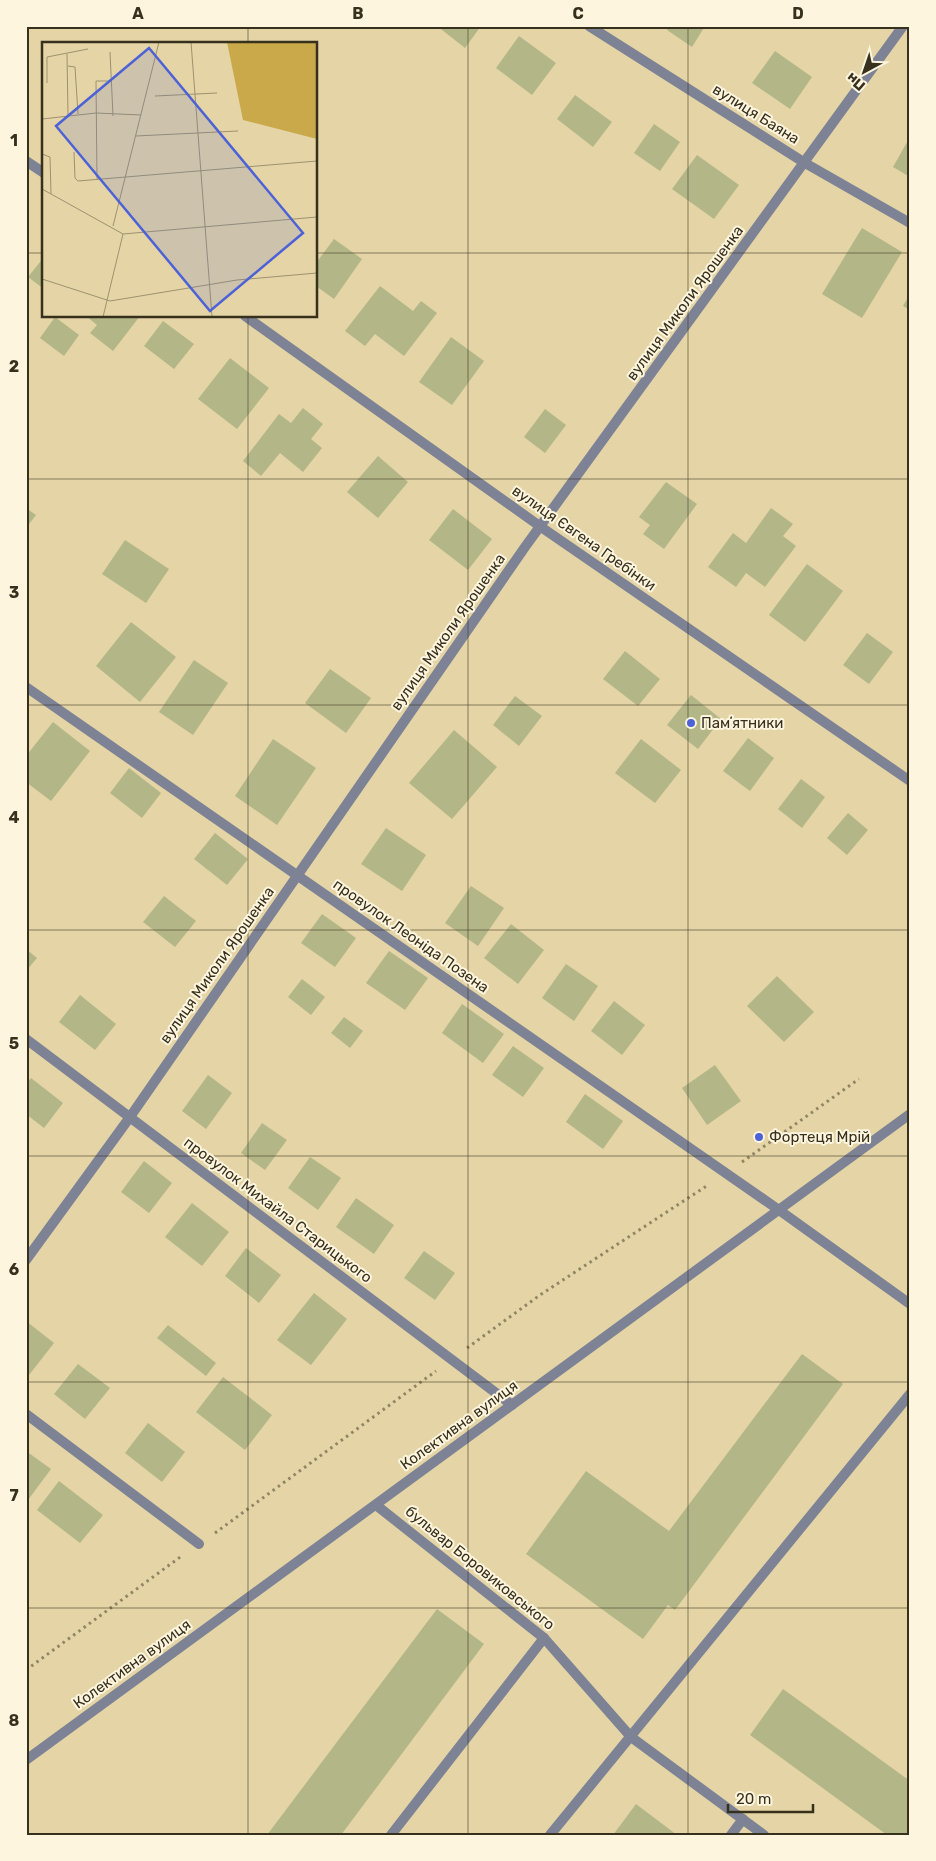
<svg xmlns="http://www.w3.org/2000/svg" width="936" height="1861" font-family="Rubik,sans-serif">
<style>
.building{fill:#b3b788}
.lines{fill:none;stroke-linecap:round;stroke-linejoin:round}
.path{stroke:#908564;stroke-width:3;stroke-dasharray:2.5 4;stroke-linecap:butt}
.service{stroke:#7d8395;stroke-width:10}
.minor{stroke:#7d8395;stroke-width:10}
.grid{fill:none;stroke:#36301d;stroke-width:1;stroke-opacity:0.55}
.poi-dot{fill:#4c62d6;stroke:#fdf5de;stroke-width:2}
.labels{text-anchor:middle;stroke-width:4;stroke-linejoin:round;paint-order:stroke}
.street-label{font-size:15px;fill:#36301d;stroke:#fdf5de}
.poi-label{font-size:15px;fill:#36301d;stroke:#fdf5de;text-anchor:start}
.inset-road{fill:none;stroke:#9e926f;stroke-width:1}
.view{fill:#4c62d6;fill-opacity:0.15;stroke:#4c62d6;stroke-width:2.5}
.inset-edge{fill:none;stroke:#36301d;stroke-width:2.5}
.neatline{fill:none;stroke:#36301d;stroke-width:2}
.grid-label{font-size:16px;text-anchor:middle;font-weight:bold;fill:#36301d}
</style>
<rect width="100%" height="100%" fill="#e4d4a6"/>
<g class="building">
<polygon points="437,26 481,26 465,48"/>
<polygon points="669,26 705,26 692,47 667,30"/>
<polygon points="519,36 556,63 532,95 496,68"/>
<polygon points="775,51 812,77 790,109 752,83"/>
<polygon points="575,95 612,122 593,147 557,119"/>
<polygon points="654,124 680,142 660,171 634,153"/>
<polygon points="910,137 910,177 893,167"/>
<polygon points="697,155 739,185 714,219 672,189"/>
<polygon points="862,228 902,252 862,318 822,294"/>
<polygon points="334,239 362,259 334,299 316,286 316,263"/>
<polygon points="44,257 44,289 28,277"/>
<polygon points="380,286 413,311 421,301 437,313 404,356 375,334 365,346 345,331"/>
<polygon points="910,294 910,310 903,306"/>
<polygon points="86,316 140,316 113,351 90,333 97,325"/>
<polygon points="55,317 79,335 64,356 40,338"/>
<polygon points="163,321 194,344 174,369 144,346"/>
<polygon points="451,337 484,361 452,405 419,382"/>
<polygon points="230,358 269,388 237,429 198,399"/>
<polygon points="303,408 323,424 311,439 322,448 303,472 280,453 261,476 243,461 279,414 291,423"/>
<polygon points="545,409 566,425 545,453 524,437"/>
<polygon points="378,456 408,482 378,518 347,492"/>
<polygon points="666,482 697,504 664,549 643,534 650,525 639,517"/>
<polygon points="26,508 36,515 26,528"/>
<polygon points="771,508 793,524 783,536 796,546 765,587 746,573 736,587 708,567 733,533 746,543"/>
<polygon points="453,509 492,539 468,570 429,540"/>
<polygon points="125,540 169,569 146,603 102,574"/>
<polygon points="807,564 843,591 805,642 769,615"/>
<polygon points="131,622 176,657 140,702 96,666"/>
<polygon points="867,633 893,652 869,684 843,665"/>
<polygon points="625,651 660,679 638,706 603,679"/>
<polygon points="194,660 228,683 193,735 159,712"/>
<polygon points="330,669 371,698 346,733 305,703"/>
<polygon points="691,695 721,719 698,749 667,725"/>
<polygon points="515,696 542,716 519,746 493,725"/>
<polygon points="53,722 90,751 51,801 26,782 26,756"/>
<polygon points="454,730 497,767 452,819 409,783"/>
<polygon points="748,738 774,758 750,791 723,771"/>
<polygon points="273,739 316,768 277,825 235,796"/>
<polygon points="641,739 681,770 655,803 615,773"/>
<polygon points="129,768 161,793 142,818 110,793"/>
<polygon points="801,779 825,797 802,828 778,809"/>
<polygon points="848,813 868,830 847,855 827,838"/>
<polygon points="386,828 426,855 402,891 361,864"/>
<polygon points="215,833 248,859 227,885 194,859"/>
<polygon points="471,886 504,908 478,946 445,923"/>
<polygon points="164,896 196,921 175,947 143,922"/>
<polygon points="322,914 356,938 335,967 301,943"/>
<polygon points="511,924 544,950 518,984 484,958"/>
<polygon points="26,949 37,958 26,971"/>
<polygon points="389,951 428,978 405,1010 366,983"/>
<polygon points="566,964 598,986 574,1021 542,998"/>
<polygon points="777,976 814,1012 784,1042 747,1006"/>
<polygon points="302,979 325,997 311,1015 288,997"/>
<polygon points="80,995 116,1024 95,1050 59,1022"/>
<polygon points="614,1001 645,1025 622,1055 591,1031"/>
<polygon points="462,1004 504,1034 483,1063 442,1033"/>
<polygon points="344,1017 363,1031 350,1048 331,1033"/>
<polygon points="513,1046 544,1068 523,1097 492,1075"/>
<polygon points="715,1065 741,1101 707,1125 682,1088"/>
<polygon points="208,1075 232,1093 206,1129 182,1111"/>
<polygon points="31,1078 63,1103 44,1128 26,1114 26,1084"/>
<polygon points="585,1094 623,1121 603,1149 566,1122"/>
<polygon points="262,1123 287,1140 265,1170 241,1153"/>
<polygon points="310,1157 341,1178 318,1210 288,1188"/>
<polygon points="144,1161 172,1183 149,1213 121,1192"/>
<polygon points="356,1198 394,1225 374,1254 336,1227"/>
<polygon points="192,1203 229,1232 202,1266 165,1237"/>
<polygon points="246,1248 281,1275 259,1303 225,1276"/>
<polygon points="424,1251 455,1273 435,1300 404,1278"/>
<polygon points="314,1293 347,1319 311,1365 277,1340"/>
<polygon points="26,1321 54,1343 29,1375 26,1373"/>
<polygon points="168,1325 216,1363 206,1376 157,1338"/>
<polygon points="802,1354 843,1384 675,1610 668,1605 643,1639 526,1554 586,1471 669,1531"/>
<polygon points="78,1364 110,1388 85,1419 54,1394"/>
<polygon points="223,1377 272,1415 245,1450 196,1412"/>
<polygon points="148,1423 185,1452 162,1482 125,1453"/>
<polygon points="26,1451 51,1469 28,1500 26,1498"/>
<polygon points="59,1481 103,1515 80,1543 37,1510"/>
<polygon points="437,1609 484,1644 341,1835 267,1835"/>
<polygon points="783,1689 910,1781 910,1835 887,1835 750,1735"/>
<polygon points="636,1804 677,1835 613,1835"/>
</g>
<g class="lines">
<g class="path">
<polyline points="742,1162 859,1079"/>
<polyline points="467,1348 540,1295 708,1185"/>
<polyline points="215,1533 436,1371"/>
<polyline points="26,1670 183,1555"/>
</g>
<g class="service">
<polyline points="779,1210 910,1304"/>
<polyline points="391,1835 544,1638"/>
<polyline points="550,1835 910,1394"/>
<polyline points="731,1835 743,1819"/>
</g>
<g class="minor">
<polyline points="589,26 805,163 910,223"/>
<polyline points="26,161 44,173"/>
<polyline points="245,316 541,527 910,781"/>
<polyline points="26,687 779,1210"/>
<polyline points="26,1039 512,1405"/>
<polyline points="26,1260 130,1117 525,547 903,26"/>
<polyline points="26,1414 199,1544"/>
<polyline points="376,1505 544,1638 631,1737 764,1835"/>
<polyline points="26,1760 910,1114"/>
</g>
</g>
<path class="grid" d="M 248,26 L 248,44M 468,26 L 468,1835M 688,26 L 688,1835M 26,253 L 44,253M 316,253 L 910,253M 248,316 L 248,1835M 26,479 L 910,479M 26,705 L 910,705M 26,930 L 910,930M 26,1156 L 910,1156M 26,1382 L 910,1382M 26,1608 L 910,1608"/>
<g class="poi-dot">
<circle cx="691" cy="723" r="5"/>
<circle cx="759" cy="1137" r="5"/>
</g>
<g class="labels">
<g class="street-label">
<text transform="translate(756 114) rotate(32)" y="5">вулиця Баяна</text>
<text transform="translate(685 303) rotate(-54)" y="5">вулиця Миколи Ярошенка</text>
<text transform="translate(584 538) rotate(35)" y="5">вулиця Євгена Гребінки</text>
<text transform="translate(448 632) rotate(-55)" y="5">вулиця Миколи Ярошенка</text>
<text transform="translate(411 936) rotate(35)" y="5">провулок Леоніда Позена</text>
<text transform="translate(217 965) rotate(-55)" y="5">вулиця Миколи Ярошенка</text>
<text transform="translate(278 1210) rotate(37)" y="5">провулок Михайла Старицького</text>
<text transform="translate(459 1425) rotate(-36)" y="5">Колективна вулиця</text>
<text transform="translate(480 1568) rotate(39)" y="5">бульвар Боровиковського</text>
<text transform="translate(132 1664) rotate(-36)" y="5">Колективна вулиця</text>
</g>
<g class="poi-label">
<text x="701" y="728">Памʼятники</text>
<text x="769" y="1142">Фортеця Мрій</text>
</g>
</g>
<g transform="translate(42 42)">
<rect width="275" height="275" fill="#e4d4a6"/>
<path d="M 185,0 L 275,0 L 275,97 L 201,78 Z" fill="#c9a949"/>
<path class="inset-road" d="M 149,0 L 170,275M 68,10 L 71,74M 25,12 L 26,73M 26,24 L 33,25 L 36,72M 5,41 L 5,15 L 46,7M 113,54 L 175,51M 0,77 L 54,71 L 99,73M 94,94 L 196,89M 32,110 L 33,136 L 36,139 L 275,119M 0,112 L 8,115 L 9,152M 55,138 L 54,39 L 70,39M 0,147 L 81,192M 71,184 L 117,0M 81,192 L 275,175M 0,237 L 68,259 L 195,238 L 275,231M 61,275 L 81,192"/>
<path class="view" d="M 107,6 L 261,191 L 168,269 L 14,84 Z"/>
<rect width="275" height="275" class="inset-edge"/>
</g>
<rect width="936" height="1861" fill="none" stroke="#fdf5de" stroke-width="55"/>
<g transform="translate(864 72) rotate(220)" stroke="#fdf5de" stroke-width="4" paint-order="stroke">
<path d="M0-4L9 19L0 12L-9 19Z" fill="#36301d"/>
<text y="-8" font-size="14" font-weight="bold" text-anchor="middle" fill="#36301d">Пн</text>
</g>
<path d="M728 1804v8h85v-8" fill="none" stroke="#36301d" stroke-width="2.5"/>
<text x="736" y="1804" font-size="15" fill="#36301d" stroke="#fdf5de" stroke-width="4" paint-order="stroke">20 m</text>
<rect x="28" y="28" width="880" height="1806" class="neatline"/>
<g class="grid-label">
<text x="138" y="19">A</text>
<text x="358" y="19">B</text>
<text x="578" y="19">C</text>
<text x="798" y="19">D</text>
<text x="14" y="146">1</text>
<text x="14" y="372">2</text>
<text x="14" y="598">3</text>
<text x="14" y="823">4</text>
<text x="14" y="1049">5</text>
<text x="14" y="1275">6</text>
<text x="14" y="1501">7</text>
<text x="14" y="1726">8</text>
</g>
</svg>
